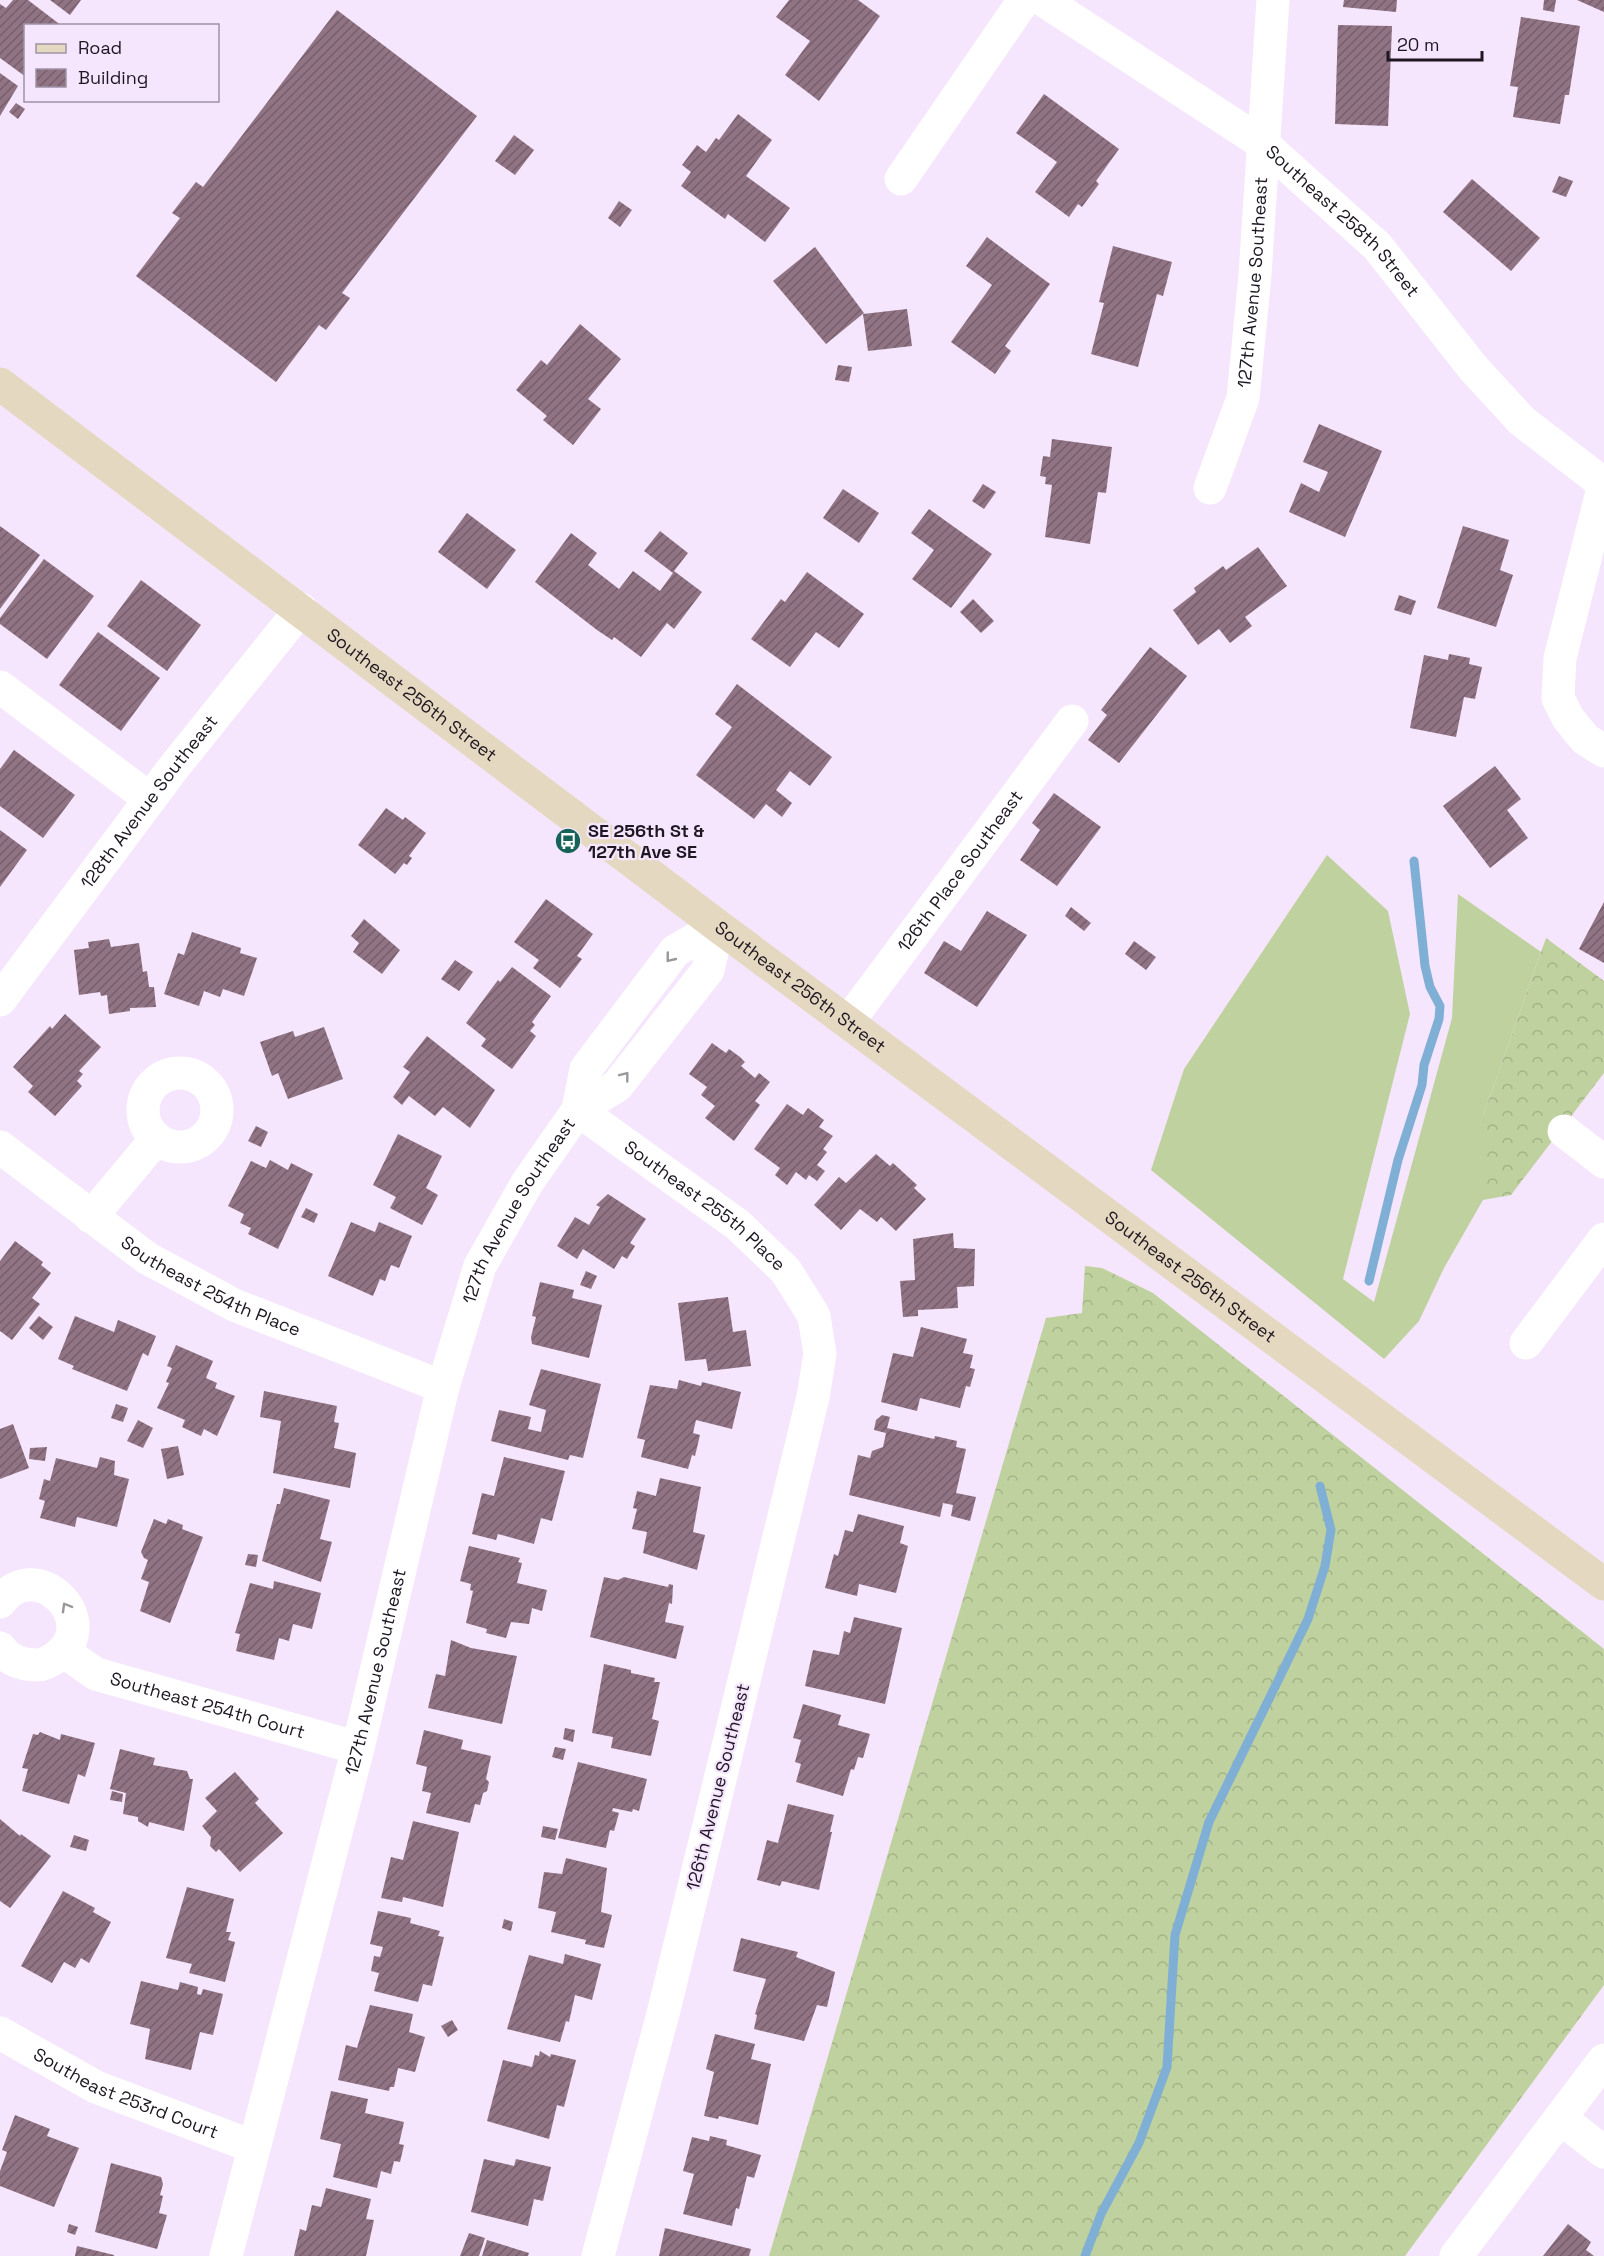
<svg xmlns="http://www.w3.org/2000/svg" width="1604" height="2256" font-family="'Space Grotesk',sans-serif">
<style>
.grass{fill:#bfd19e}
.forest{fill:url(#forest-crowns)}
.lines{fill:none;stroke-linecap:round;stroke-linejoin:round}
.stream{stroke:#80afd5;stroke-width:9}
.building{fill:url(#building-hatch)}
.minor{stroke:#fff;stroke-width:33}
.tertiary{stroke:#fff;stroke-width:33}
.secondary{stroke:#e5d8c0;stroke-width:33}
.oneway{stroke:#9a979c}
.labels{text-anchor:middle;stroke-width:4.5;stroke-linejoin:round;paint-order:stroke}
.street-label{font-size:18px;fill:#1e1722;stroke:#f5e6fe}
.poi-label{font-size:18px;font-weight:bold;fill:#1e1722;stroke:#f5e6fe;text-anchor:start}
</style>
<defs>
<pattern id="forest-crowns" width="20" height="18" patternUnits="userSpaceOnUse" patternTransform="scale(1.5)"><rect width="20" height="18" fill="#bfd19e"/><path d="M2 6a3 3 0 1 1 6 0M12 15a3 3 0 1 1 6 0" fill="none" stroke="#a4b388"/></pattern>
<pattern id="building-hatch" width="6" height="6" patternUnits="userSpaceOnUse" patternTransform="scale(1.5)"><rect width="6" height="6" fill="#917484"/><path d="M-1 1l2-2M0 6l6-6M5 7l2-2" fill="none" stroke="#765e6c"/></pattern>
</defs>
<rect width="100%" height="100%" fill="#f5e6fe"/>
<polygon class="grass" points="1327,855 1388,911 1410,1014 1343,1279 1374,1302 1452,1018 1458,894 1541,952 1483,1116 1483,1200 1444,1268 1419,1321 1384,1359 1151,1170 1184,1069"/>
<g class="forest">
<polygon points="1546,938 1604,981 1604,1073 1511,1195 1483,1200 1483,1116"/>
<polygon points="1085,1266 1102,1268 1153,1293 1604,1649 1604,1985 1405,2256 769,2256 1046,1318 1082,1313"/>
</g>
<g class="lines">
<g class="stream">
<polyline points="1369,1281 1398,1160 1422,1085 1424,1065 1439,1019 1440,1006 1430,987 1425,966 1414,861"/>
<polyline points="1085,2256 1101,2214 1139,2143 1167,2067 1175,1935 1209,1822 1308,1619 1325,1566 1331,1530 1320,1486"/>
</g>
</g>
<g class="building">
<polygon points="13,0 28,0 62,26 26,26 26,77 0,58 0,4 6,8"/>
<polygon points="50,0 81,0 70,15"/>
<polygon points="789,0 858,0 880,16 819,101 785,75 810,41 776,17"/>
<polygon points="1344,0 1397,0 1396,12 1343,7"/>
<polygon points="1544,0 1556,0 1554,12 1543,10"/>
<polygon points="1577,0 1604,0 1604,12"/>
<polygon points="337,10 477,116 342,293 350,298 326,330 319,325 276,382 136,276 180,218 172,213 196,182 203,187"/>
<polygon points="1521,17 1580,26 1569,95 1565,95 1560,124 1513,117 1518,87 1510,86"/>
<polygon points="1338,25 1392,26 1388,126 1335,124"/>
<polygon points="0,73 18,86 0,116"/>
<polygon points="1044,94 1119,149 1096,181 1099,184 1082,207 1078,204 1069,217 1035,192 1057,162 1016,133"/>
<polygon points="16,103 25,109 18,119 9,112"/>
<polygon points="738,114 772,140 746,176 790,208 765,242 728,214 725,219 681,186 691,172 682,165 697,145 706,152 716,138 719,140"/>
<polygon points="514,135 534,150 515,175 495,161"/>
<polygon points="1559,176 1573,181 1566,197 1552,192"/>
<polygon points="1472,179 1540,238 1511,271 1443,212"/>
<polygon points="619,201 632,210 620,227 608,218"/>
<polygon points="987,237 1050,284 1005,346 1011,351 995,374 951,342 992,285 966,266"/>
<polygon points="1113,246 1172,262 1163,296 1157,294 1138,367 1091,354 1104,303 1099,302"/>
<polygon points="815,247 864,313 826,344 773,281"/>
<polygon points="907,309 912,346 868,351 863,314"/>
<polygon points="580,324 621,359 588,399 601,409 573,445 543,420 547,416 516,390 541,360 547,365"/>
<polygon points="838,365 852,367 849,382 835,380"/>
<polygon points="1319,424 1382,451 1345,537 1289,512 1301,483 1319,492 1328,472 1303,462"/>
<polygon points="1052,439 1112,447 1106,493 1098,492 1090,544 1045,537 1052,485 1045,484 1046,477 1040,476 1043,456 1050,457"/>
<polygon points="983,484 996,492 984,509 972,501"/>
<polygon points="843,489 879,513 859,543 823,518"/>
<polygon points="929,509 992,554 951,608 912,579 934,550 911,533"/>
<polygon points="467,513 516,550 487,589 438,552"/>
<polygon points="0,526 40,555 0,609"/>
<polygon points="1463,526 1509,540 1500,570 1513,575 1496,627 1437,608"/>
<polygon points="660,531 688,553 674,571 702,592 674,629 667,623 641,657 614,637 612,640 597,630 535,582 571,533 597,553 588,565 619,589 633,571 660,591 673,573 644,551"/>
<polygon points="1258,547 1287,586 1245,617 1252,626 1230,643 1219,629 1198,645 1173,610 1196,592 1194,588 1223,566 1226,570"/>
<polygon points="44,559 94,596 47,659 0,624 0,618"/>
<polygon points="807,572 864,614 839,648 816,632 790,667 751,639 781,599 785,602"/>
<polygon points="141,580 201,625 167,671 107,626"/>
<polygon points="1399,595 1416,601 1411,615 1394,610"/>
<polygon points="973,599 994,621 981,633 960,612"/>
<polygon points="98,632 160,678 121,731 59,685"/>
<polygon points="1150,647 1187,676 1119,763 1088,740 1107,715 1101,710"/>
<polygon points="1449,654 1470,658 1469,664 1482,667 1475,699 1464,697 1456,737 1410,728 1424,655 1448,660"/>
<polygon points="737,684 832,757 810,786 790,771 776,790 792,803 782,817 766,804 754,819 696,775 732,727 715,714"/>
<polygon points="14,750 75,795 43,838 0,806 0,769"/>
<polygon points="1495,766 1521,799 1507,810 1528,838 1490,868 1443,806"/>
<polygon points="1054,793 1101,827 1057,886 1020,860 1040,830 1032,823"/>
<polygon points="386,808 403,820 405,817 426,833 409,856 412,858 407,865 404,863 395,874 358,845"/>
<polygon points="0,830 27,850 0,887"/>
<polygon points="546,899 593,934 577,956 582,959 560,988 533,968 539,960 514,942"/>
<polygon points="1604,902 1604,963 1579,949"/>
<polygon points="1071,907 1091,923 1084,931 1065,916"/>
<polygon points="987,911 1027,935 977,1007 924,973 944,941 961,951"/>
<polygon points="364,919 400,950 382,974 353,952 359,943 351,936"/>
<polygon points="192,932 241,948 240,953 257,958 244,996 223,989 220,997 204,991 199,1006 164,994 178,953 184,955"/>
<polygon points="109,939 111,947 139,943 143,972 147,971 149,987 154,987 156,1007 130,1008 130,1011 109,1014 107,995 101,996 100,992 79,995 74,950 89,948 88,942"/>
<polygon points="1134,941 1156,957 1146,970 1125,954"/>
<polygon points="455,960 473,972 459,991 441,979"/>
<polygon points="512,967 551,996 532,1022 535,1025 530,1031 536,1036 512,1069 481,1046 486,1039 466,1023 498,980 500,982"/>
<polygon points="65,1014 101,1047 79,1071 83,1074 77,1081 82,1086 55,1116 28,1092 33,1086 13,1067 50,1026 52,1029"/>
<polygon points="324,1027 343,1079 288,1099 278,1073 272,1076 260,1042 293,1031 295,1037"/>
<polygon points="427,1036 495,1090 470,1128 443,1107 435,1116 409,1096 402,1105 393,1097 410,1072 403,1067"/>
<polygon points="712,1043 726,1053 729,1049 740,1057 745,1062 741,1066 755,1078 759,1073 770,1082 755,1101 760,1105 734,1141 705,1118 715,1106 701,1095 707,1087 689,1074"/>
<polygon points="787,1104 803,1115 808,1108 824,1120 819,1127 833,1136 823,1149 827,1152 817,1165 825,1171 817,1181 809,1175 806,1180 796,1172 787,1185 775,1175 780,1168 754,1149"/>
<polygon points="256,1126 268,1132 261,1147 248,1141"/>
<polygon points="398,1134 442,1156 426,1188 438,1195 422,1225 390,1208 396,1197 373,1185"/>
<polygon points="876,1154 890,1166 893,1163 917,1185 914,1188 926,1199 896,1231 881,1217 877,1222 860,1209 841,1230 814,1205 839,1177 846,1183"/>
<polygon points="270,1160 288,1170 291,1163 313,1174 278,1249 248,1234 251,1228 240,1223 244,1214 228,1206 251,1161 266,1168"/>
<polygon points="608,1194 646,1219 630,1243 635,1246 627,1259 622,1256 614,1269 583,1249 577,1259 557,1246 575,1217 589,1225 600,1207 596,1205"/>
<polygon points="306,1208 318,1214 314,1223 301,1217"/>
<polygon points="351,1222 375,1232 379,1222 412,1236 399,1268 391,1265 385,1281 380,1279 373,1296 328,1276"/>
<polygon points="953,1233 954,1248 975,1249 974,1286 957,1287 958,1308 918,1310 918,1316 903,1317 900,1281 915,1280 913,1239"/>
<polygon points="15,1241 43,1262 41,1265 51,1273 32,1298 40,1304 12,1340 0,1331 0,1261"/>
<polygon points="586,1271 597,1276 591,1289 580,1285"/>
<polygon points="540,1282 574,1290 572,1298 602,1305 589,1358 532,1344 531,1337 536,1317 532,1316"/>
<polygon points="728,1297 733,1332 746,1330 751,1366 708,1371 706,1359 685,1361 678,1303"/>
<polygon points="39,1316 53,1327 43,1340 29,1328"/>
<polygon points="75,1316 114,1332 118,1320 156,1336 148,1356 143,1353 127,1391 72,1369 74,1366 58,1359"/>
<polygon points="921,1327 967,1339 963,1353 973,1355 970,1368 975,1369 970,1387 966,1386 960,1408 920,1398 917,1411 881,1402 893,1353 913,1357"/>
<polygon points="176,1345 213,1361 206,1378 217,1383 215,1388 235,1396 217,1436 204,1429 201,1436 182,1427 185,1420 157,1408 169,1383 166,1382 172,1368 167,1366"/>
<polygon points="541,1369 601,1384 583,1458 570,1455 568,1460 491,1441 499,1410 531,1417 528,1429 541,1432 546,1410 529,1405"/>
<polygon points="679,1380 701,1386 702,1382 741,1392 732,1429 696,1420 693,1433 700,1435 695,1456 692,1455 688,1469 641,1457 645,1440 637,1438 650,1385 677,1389"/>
<polygon points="264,1391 337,1406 334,1422 339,1423 334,1448 356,1453 350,1488 273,1473 281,1421 260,1417"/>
<polygon points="116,1404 128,1408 123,1422 111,1418"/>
<polygon points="882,1415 890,1417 887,1428 934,1439 935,1436 957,1441 956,1447 966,1449 956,1493 976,1497 970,1521 951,1516 953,1505 943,1503 940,1517 849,1495 858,1455 870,1458 872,1451 883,1447 886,1433 874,1430 876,1420"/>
<polygon points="138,1420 153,1428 143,1448 127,1441"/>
<polygon points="13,1424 29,1468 0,1479 0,1429"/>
<polygon points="178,1446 184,1475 167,1479 161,1449"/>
<polygon points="47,1447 45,1461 29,1459 30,1448"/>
<polygon points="100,1457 115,1461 114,1475 129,1479 117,1527 77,1517 75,1527 40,1518 45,1501 39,1499 44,1479 50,1481 56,1458 97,1468"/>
<polygon points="504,1457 565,1471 552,1521 541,1518 534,1544 498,1534 496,1540 472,1534 482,1493 494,1496"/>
<polygon points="660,1478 701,1487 693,1532 705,1535 697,1570 643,1553 647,1532 632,1529 637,1509 633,1508 637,1491 656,1496"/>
<polygon points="284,1488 330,1500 320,1539 332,1542 321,1582 262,1561 277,1504 280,1504"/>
<polygon points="858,1514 904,1526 900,1543 908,1546 896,1593 859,1584 857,1596 825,1588 834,1554 838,1556 845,1530 853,1532"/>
<polygon points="154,1519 166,1524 168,1519 183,1525 182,1529 203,1537 170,1623 140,1611 149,1582 141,1579 148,1560 144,1558 141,1552"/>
<polygon points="469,1546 520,1558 518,1562 522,1563 517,1583 547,1590 542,1611 532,1608 529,1624 511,1622 506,1638 486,1633 487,1629 466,1623 473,1591 470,1590 471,1584 460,1581"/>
<polygon points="248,1554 258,1555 256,1567 245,1565"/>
<polygon points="604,1577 618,1580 624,1577 668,1587 669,1584 673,1585 672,1604 669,1603 665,1622 684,1626 676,1659 590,1637"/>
<polygon points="274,1581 321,1593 312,1629 293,1624 289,1641 279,1638 274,1660 236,1651 240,1634 235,1633 250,1583 273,1589"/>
<polygon points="854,1617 902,1628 885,1704 805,1686 813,1650 839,1655 844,1631 850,1633"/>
<polygon points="451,1640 471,1648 517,1656 502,1724 428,1708 436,1674 445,1676"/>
<polygon points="604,1664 631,1670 631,1673 655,1678 654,1682 660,1682 652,1719 659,1721 651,1756 611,1748 613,1737 592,1733"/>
<polygon points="803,1704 841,1715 838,1725 870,1734 863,1758 858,1757 854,1770 851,1769 843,1796 796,1782 801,1764 795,1762 801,1740 793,1738"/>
<polygon points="565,1728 575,1730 573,1742 563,1739"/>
<polygon points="424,1730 463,1740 461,1749 491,1756 486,1779 489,1782 487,1791 483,1793 480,1805 475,1804 470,1823 426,1813 431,1793 422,1791 427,1767 416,1764"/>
<polygon points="40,1732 60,1740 61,1734 95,1743 85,1777 78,1774 69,1804 22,1791 28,1769 22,1768 33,1734 38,1735"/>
<polygon points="555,1747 566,1749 563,1760 552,1757"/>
<polygon points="120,1749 155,1758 153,1765 187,1771 190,1779 193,1779 184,1831 149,1822 148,1827 138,1821 138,1817 123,1814 126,1793 110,1789"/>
<polygon points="578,1762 647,1779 639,1811 633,1809 632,1812 613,1808 612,1811 619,1813 614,1831 610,1830 606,1848 558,1838"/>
<polygon points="235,1772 259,1799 255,1803 283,1833 240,1872 219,1849 216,1852 210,1846 211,1837 202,1826 217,1811 205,1798"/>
<polygon points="112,1791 123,1794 122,1802 110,1800"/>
<polygon points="788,1804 834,1815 830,1832 832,1832 819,1890 782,1881 780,1886 757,1880 767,1840 778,1843"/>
<polygon points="0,1819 20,1836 21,1834 51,1856 10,1908 0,1901"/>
<polygon points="413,1821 459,1832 443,1907 403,1897 402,1902 381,1898 391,1857 403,1860"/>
<polygon points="543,1826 558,1829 555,1840 541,1837"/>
<polygon points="74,1835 89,1840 86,1851 70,1847"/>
<polygon points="566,1858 607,1868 601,1912 612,1915 604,1948 585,1944 586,1940 551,1932 556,1912 538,1908 544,1872 562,1874"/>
<polygon points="187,1887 234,1899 226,1932 231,1932 228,1940 235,1942 225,1982 189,1973 192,1964 166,1958"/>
<polygon points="63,1891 95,1908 93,1912 111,1922 89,1963 81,1958 75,1968 64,1962 52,1983 21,1966"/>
<polygon points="378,1911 411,1918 410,1923 440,1931 438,1936 444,1937 432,1986 423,1984 418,2002 374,1991 379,1973 371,1971 374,1956 380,1957 383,1947 370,1944"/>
<polygon points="504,1919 513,1922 511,1931 502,1928"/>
<polygon points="741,1938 798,1952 796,1957 835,1972 827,2007 817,2005 804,2041 754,2029 757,2015 755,2014 766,1979 733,1971"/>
<polygon points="565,1954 601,1964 592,2000 575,1995 569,2022 566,2021 560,2042 507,2029 529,1955 563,1964"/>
<polygon points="141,1981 178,1990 180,1982 198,1987 197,1994 201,1995 203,1989 223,1994 213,2035 200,2032 191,2070 145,2059 150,2029 130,2024"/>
<polygon points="370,2005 413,2014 409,2032 425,2037 415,2072 398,2068 394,2087 390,2087 389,2091 338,2080 346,2045 357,2048"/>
<polygon points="452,2020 458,2030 448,2037 441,2026"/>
<polygon points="715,2034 755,2044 751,2059 771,2064 758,2125 719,2116 718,2119 704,2116 714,2072 706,2069"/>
<polygon points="540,2051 550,2057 551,2054 576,2060 564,2107 557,2105 549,2139 487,2121 503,2060 532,2067 535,2055 539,2056"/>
<polygon points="331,2091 368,2099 365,2113 404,2122 399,2144 404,2145 400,2162 394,2161 391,2174 381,2171 377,2188 333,2177 341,2144 320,2139"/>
<polygon points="15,2115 50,2129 47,2136 79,2148 54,2207 0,2186 0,2171 7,2152 2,2150"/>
<polygon points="710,2136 727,2140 726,2145 761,2155 754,2178 747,2176 739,2209 736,2208 732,2226 683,2214 694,2174 683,2171 692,2137 709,2141"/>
<polygon points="484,2159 514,2166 516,2159 551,2167 543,2201 534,2199 528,2226 471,2212"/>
<polygon points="111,2163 161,2177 163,2184 160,2195 163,2196 159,2213 167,2215 157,2249 95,2232"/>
<polygon points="326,2188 371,2199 366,2219 374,2220 366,2256 294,2256 300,2229 306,2231 312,2205 321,2207"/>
<polygon points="69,2224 78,2227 75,2235 67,2232"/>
<polygon points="1568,2224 1591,2242 1586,2250 1594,2256 1543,2256"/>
<polygon points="665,2228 751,2249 749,2256 659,2256"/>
<polygon points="469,2233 485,2238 479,2256 460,2256"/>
<polygon points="487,2240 529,2253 528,2256 482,2256"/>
<polygon points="77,2246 114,2255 114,2256 75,2256"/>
</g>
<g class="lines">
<g class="minor">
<path id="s1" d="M 1043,0 L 1262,143 L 1377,246 L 1474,369 L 1522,421 L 1604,484"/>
<polyline points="901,179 1024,0"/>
<polyline points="1604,484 1560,658 1558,698 1568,718 1585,739 1604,751"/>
<path id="s2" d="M 1210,488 L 1243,398 L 1255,275 L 1273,0"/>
<polyline points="0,687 150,799"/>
<path id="s3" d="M 0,1000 L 174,767 L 301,609"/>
<path id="s4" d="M 848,1022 L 1072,721"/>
<circle cx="180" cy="1110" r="37"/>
<path id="s5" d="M 578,1110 L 738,1225 L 786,1271 L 814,1316 L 820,1354 L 813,1397 L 664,2010 L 598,2256"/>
<polyline points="578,1110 586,1069 675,951 718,926"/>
<polyline points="1564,1131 1604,1162"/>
<path id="s6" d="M 0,1147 L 147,1258 L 234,1305 L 443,1387"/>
<polyline points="91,1217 156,1139"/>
<polyline points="1526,1343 1604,1239"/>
<path d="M 0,1602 C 35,1554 101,1618 60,1654 C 53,1660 45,1665 36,1665 C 22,1665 8,1660 0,1648"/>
<path id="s7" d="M 63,1651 L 96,1674 L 358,1748"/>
<path id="s8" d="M 0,2033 L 96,2087 L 254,2147"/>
<polyline points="1560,2118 1604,2152"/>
<path id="s9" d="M 226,2256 L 358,1748 L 443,1387 L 480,1266 L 527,1183 L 578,1110 L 617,1086 L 708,970 L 718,926"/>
</g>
<polyline class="tertiary" points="1456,2256 1604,2060"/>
<path class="secondary" id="s10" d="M 0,384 L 718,926 L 1604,1584"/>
</g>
<defs><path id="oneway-chevron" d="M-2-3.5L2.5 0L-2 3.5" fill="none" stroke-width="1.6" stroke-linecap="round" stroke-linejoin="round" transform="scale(1.5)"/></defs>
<g class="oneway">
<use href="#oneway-chevron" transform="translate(670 958) rotate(129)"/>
<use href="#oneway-chevron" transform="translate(625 1076) rotate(-52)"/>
<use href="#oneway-chevron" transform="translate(66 1607) rotate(-120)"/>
</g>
<defs>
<g id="bus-disc" transform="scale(1.35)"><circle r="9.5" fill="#186359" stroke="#f5e6fe"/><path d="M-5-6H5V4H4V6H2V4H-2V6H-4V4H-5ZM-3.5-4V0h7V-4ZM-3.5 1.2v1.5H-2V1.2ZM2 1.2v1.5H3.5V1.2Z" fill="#fff"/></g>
</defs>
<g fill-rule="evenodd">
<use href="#bus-disc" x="568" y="841"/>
</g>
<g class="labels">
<g class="street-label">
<text dy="6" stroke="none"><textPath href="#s1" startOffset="374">Southeast 258th Street</textPath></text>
<text dy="6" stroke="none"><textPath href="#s2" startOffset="212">127th Avenue Southeast</textPath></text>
<text dy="6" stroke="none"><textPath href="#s10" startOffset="516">Southeast 256th Street</textPath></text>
<text dy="6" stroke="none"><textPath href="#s3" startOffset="248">128th Avenue Southeast</textPath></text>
<text dy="6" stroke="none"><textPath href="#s4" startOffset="188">126th Place Southeast</textPath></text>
<text dy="6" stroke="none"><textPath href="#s10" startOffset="1002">Southeast 256th Street</textPath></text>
<text dy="6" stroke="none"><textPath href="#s5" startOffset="159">Southeast 255th Place</textPath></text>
<text dy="6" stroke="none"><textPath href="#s9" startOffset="1089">127th Avenue Southeast</textPath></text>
<text dy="6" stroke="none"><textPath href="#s10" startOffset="1488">Southeast 256th Street</textPath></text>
<text dy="6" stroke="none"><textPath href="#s6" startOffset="254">Southeast 254th Place</textPath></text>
<text dy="6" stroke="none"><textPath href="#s9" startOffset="603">127th Avenue Southeast</textPath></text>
<text dy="6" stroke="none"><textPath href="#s7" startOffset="156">Southeast 254th Court</textPath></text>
<text transform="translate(718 1787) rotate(-76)" y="6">126th Avenue Southeast</text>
<text dy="6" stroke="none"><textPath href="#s8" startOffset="140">Southeast 253rd Court</textPath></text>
</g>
<g class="poi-label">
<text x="588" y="837">SE 256th St &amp;<tspan x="588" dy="21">127th Ave SE</tspan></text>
</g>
</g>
<rect x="24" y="24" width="195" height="78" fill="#f5e6fe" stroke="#9f93a6" stroke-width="1.5"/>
<rect x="36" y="44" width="30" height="9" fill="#e5d8c0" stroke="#9f93a6" stroke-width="1.5"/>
<text x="78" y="54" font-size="18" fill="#1e1722">Road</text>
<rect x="36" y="69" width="30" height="18" fill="url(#building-hatch)" stroke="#9f93a6" stroke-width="1.5"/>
<text x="78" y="84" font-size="18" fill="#1e1722">Building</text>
<path d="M1388 51v9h94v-9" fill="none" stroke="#1e1722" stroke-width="3"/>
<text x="1397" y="51" font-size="18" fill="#1e1722" stroke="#f5e6fe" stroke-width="4.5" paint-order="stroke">20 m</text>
</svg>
